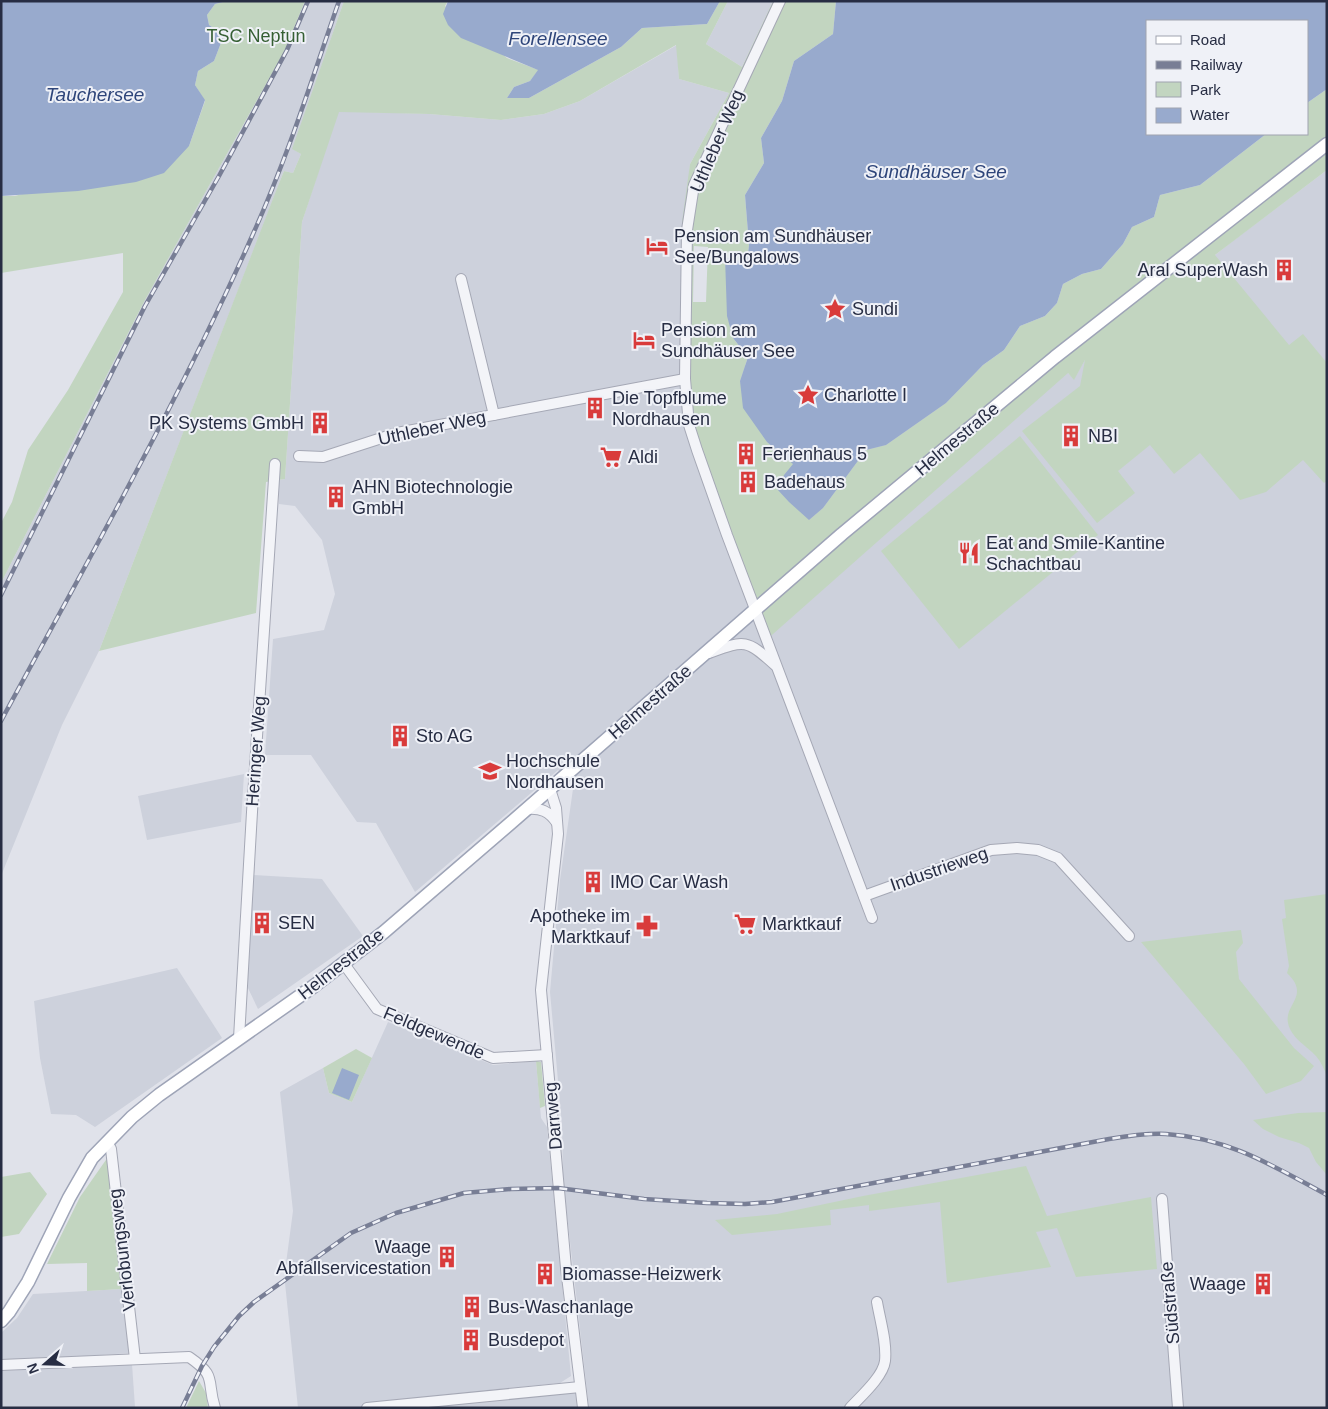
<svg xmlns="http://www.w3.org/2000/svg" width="1328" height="1409" font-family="Helvetica,sans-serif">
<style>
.built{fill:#cdd1dc}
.green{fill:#c2d5c0;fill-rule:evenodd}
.water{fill:#98aacd}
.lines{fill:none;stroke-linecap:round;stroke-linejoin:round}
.minor-casing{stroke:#a5a8b5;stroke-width:12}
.major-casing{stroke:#9ea4b7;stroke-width:15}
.minor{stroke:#f3f4f8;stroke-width:10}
.major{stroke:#fff;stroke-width:12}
.rail-casing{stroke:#787e95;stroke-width:4.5}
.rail{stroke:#eff1f7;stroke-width:2.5;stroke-dasharray:8;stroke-linecap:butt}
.labels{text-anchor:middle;stroke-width:4;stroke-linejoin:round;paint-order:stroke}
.park-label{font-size:18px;fill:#355f33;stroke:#eff1f7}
.street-label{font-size:18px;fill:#272d43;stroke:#eff1f7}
.poi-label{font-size:18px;fill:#272d43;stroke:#eff1f7;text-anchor:start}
.water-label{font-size:19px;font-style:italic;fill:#2e457a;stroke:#eff1f7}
</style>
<rect width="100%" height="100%" fill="#e0e2ea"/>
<g class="built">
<polygon points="305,1 344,1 293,149 301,154 293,173 284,171 99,651 62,725 1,876 1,583 145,300 284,52"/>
<polygon points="728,1 773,1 742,67 706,44"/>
<polygon points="677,45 679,79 729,93 690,164 680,363 1068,373 1074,379 1086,358 1229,244 1327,170 1327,1408 589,1408 563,1180 562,1125 550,992 560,880 573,789 558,770 415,892 376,823 357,822 311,755 265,755 273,639 324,630 335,594 322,540 295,506 279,504 279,480 285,479 302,222 338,111 429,114 501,120 544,114 580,101"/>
<polygon points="244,774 241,822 147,840 138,796"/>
<polygon points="253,875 322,879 363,936 258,1009 246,984"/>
<polygon points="177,968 222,1038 95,1127 76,1115 51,1114 40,1058 34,1001"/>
<polygon points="388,1022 493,1065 536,1061 541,1118 547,1127 571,1376 560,1383 422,1397 423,1408 298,1408 285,1283 285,1271 293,1211 280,1092 323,1068 329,1093 352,1102"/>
<polygon points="122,1289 129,1353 16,1361 6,1361 1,1359 1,1333 17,1318 33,1294"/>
<polygon points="132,1364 135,1407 1,1408 1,1371"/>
<polygon points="575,1391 577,1408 423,1408"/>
</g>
<g class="green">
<polygon points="227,1 305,1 284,52 145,300 1,583 1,523 12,502 28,450 68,390 123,292 123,253 1,273 1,196 15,196 189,146 205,101 195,85 198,71 214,61 224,35 209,25 207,15 215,4"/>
<path d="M 344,1 L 448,1 L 445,6 L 507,58 L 539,70 L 530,81 L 514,87 L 507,98 L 529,98 L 621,47 L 642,28 L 707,24 L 720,1 L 728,1 L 706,44 L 742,67 L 773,1 L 836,1 L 833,34 L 794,61 L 782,101 L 761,138 L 764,163 L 745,195 L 749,245 L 747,263 L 725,258 L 733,338 L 748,357 L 740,381 L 767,442 L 794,464 L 784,475 L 809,520 L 823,508 L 866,450 L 886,445 L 946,403 L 983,365 L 1004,350 L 1020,326 L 1045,316 L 1057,303 L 1063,284 L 1082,274 L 1101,269 L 1123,244 L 1132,227 L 1154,217 L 1160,195 L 1200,185 L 1266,134 L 1307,134 L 1307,103 L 1327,89 L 1327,170 L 1215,255 L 1289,345 L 1303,334 L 1327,363 L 1327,481 L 1324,483 L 1303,460 L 1266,492 L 1240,500 L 1200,453 L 1174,474 L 1150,445 L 1118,471 L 1135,493 L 1097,523 L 1022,431 L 1080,386 L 1085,360 L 1074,380 L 1068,373 L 764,642 L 684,419 L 680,363 L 682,222 L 690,164 L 729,93 L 679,79 L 676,45 L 580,101 L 544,114 L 501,120 L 429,114 L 339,112 L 302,222 L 285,479 L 266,482 L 256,613 L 99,651 L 274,196 L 284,171 L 293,173 L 301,154 L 292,149 ZM 694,246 L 708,247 L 706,302 L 693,302 Z"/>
<polygon points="1020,436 1098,535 959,649 881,551"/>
<path d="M 1327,894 L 1327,1077 C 1325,1070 1321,1062 1316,1056 C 1307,1046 1291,1038 1288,1023 C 1284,1004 1311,996 1287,973 L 1289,966 L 1282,919 L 1286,918 L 1284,900 Z"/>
<polygon points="1241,930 1243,943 1236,952 1239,979 1294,1048 1314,1066 1301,1081 1266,1094 1244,1064 1141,942"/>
<polygon points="356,1049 372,1058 352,1102 329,1093 323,1068"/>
<polygon points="536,1061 541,1062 545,1106 540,1108"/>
<polygon points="1327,1112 1327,1175 1316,1162 1309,1148 1299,1143 1279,1137 1263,1129 1253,1120 1298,1113"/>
<polygon points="108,1157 122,1289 87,1291 87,1263 47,1264 80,1197"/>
<polygon points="1026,1166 1047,1216 1151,1197 1157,1269 1076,1277 1057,1228 1036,1232 1051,1267 947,1283 940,1202 869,1211 869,1205 830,1210 831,1225 732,1235 715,1220 777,1214 863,1196"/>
<polygon points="30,1172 47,1194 19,1234 1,1237 1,1177"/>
<polygon points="199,1381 206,1393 208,1408 186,1408"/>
</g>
<g class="water">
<polygon points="1,1 227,1 215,4 207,15 209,25 224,35 214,61 198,71 195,85 205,100 189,146 164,173 136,182 78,191 1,196"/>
<polygon points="448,1 720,1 707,24 642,28 621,47 529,98 507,98 514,87 530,81 538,70 461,38 448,25 443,14"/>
<polygon points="836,1 1327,1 1327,89 1307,103 1307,21 1147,21 1147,134 1266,134 1200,185 1160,195 1154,217 1132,227 1123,244 1101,269 1082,274 1063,284 1057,303 1045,316 1020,326 1004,350 983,365 946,403 886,445 866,450 823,508 809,520 789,502 777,489 784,475 793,464 767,442 743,408 740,381 748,357 733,338 727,316 725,257 747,263 749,245 745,195 764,163 761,138 782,101 794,61 833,34"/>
<polygon points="342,1068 359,1075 349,1100 332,1093"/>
</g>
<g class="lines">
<g class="minor-casing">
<g id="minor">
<polyline points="780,1 694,185 687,230 685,379 689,425 697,450 727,535 872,918"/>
<polyline points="461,279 494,415"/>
<polyline points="299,456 323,457 397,433 685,379"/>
<path d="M 709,653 C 745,640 746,639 775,665"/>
<polyline points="550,789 556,808 558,834 541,990 566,1268 583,1408"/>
<path d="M 527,809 C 541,808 549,811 557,823"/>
<polyline points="864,896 991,850 1017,848 1038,850 1058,858 1129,936"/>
<polyline points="344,964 377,1009 493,1058 547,1055"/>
<polyline points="239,1038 252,812 275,464"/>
<polyline points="107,1142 111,1149 135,1359"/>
<polyline points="1162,1199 1178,1408"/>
<path d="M 1,1365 L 189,1357 C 218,1377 206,1380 215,1408"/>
<polyline points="367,1408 580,1387"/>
<path d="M 850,1408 C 860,1397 883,1377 885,1361 C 887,1342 880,1320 877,1302"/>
</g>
</g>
<g class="major-casing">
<polyline id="major" points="1,1321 9,1312 28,1282 69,1198 92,1158 132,1117 159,1095 314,986 384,932 513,821 842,534 1055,357 1327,144"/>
</g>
<use href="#minor" class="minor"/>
<use href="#major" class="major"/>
<g class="rail-casing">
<g id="rail">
<polyline points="1,595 145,306 219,176 287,50 308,1"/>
<path d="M 1,721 C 88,560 179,401 253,234 C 287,159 312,79 339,1"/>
<path d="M 182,1408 L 202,1366 L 214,1347 L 239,1316 L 254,1302 L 351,1233 L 396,1213 L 464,1193 L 511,1189 L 558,1188 L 644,1199 L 707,1203 L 745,1204 L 772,1202 L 1109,1139 C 1127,1136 1147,1133 1166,1134 C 1229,1138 1273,1166 1327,1195"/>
</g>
</g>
<use href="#rail" class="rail"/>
</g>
<defs>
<g id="hotel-bare" transform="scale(1.725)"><path d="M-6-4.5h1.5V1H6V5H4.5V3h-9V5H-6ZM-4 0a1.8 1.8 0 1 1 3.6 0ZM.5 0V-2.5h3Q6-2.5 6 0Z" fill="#d93b3b" stroke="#eff1f7" stroke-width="2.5" paint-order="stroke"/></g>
<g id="building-bare" transform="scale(1.725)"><path d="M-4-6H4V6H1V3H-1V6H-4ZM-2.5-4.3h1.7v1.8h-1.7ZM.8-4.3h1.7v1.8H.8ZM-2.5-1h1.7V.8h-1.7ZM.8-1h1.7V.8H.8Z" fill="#d93b3b" stroke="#eff1f7" stroke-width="2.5" paint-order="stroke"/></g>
<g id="sight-bare" transform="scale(1.725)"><path d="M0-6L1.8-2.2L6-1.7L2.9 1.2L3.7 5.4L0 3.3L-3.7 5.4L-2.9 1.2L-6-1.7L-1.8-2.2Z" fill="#d93b3b" stroke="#eff1f7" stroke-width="2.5" paint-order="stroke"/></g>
<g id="supermarket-bare" transform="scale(1.725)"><path d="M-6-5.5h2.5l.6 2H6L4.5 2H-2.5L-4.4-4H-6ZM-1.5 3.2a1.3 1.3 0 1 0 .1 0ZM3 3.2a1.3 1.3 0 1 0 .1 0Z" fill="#d93b3b" stroke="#eff1f7" stroke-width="2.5" paint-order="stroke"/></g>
<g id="restaurant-bare" transform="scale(1.725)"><path d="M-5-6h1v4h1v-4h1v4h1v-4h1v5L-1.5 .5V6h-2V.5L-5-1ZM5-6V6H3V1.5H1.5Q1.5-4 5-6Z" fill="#d93b3b" stroke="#eff1f7" stroke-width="2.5" paint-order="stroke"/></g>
<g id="university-bare" transform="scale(1.725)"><path d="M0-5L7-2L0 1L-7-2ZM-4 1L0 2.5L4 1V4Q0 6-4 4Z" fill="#d93b3b" stroke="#eff1f7" stroke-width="2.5" paint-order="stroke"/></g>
<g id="pharmacy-bare" transform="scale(1.725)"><path d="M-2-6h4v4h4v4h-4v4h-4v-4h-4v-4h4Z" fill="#d93b3b" stroke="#eff1f7" stroke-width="2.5" paint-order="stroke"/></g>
</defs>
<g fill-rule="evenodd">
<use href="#hotel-bare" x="657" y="246"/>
<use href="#building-bare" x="1284" y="270"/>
<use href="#sight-bare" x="835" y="309"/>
<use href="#hotel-bare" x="644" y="340"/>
<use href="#sight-bare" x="808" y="395"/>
<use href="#building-bare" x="595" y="408"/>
<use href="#building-bare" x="320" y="423"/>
<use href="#building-bare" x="1071" y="436"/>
<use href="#building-bare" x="746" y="454"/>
<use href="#supermarket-bare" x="611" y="457"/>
<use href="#building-bare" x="748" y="482"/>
<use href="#building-bare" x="336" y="497"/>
<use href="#restaurant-bare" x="969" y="553"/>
<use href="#building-bare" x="400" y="736"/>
<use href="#university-bare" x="490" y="771"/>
<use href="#building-bare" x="593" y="882"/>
<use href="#building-bare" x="262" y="923"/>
<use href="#supermarket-bare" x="745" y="924"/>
<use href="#pharmacy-bare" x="647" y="926"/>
<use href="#building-bare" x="447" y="1257"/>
<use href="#building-bare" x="545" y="1274"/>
<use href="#building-bare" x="1263" y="1284"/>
<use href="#building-bare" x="472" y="1307"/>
<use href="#building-bare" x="471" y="1340"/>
</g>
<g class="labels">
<g class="park-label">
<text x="256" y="42">TSC Neptun</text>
</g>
<g class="street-label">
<text transform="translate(717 141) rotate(-67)" y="6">Uthleber Weg</text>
<text transform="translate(432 428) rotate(-12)" y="6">Uthleber Weg</text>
<text transform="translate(957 439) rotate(-40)" y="6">Helmestraße</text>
<text transform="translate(650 702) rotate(-41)" y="6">Helmestraße</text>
<text transform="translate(256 751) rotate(-86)" y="6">Heringer Weg</text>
<text transform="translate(939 869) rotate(-19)" y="6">Industrieweg</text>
<text transform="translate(341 964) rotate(-38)" y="6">Helmestraße</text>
<text transform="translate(434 1033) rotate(23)" y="6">Feldgewende</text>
<text transform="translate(553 1116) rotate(-95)" y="6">Darrweg</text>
<text transform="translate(122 1250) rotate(-97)" y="6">Verlobungsweg</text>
<text transform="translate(1170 1303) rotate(-95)" y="6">Südstraße</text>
</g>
<g class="poi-label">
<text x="674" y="242">Pension am Sundhäuser<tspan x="674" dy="21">See/Bungalows</tspan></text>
<text x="1268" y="276" text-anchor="end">Aral SuperWash</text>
<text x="852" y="315">Sundi</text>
<text x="661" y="336">Pension am<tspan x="661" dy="21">Sundhäuser See</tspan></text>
<text x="824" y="401">Charlotte I</text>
<text x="612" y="404">Die Topfblume<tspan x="612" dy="21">Nordhausen</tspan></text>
<text x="304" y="429" text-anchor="end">PK Systems GmbH</text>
<text x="1088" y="442">NBI</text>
<text x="762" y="460">Ferienhaus 5</text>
<text x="628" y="463">Aldi</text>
<text x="764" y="488">Badehaus</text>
<text x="352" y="493">AHN Biotechnologie<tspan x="352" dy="21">GmbH</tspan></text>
<text x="986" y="549">Eat and Smile-Kantine<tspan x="986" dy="21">Schachtbau</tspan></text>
<text x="416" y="742">Sto AG</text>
<text x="506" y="767">Hochschule<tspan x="506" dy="21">Nordhausen</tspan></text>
<text x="610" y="888">IMO Car Wash</text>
<text x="630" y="922" text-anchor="end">Apotheke im<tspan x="630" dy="21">Marktkauf</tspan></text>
<text x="278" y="929">SEN</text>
<text x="762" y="930">Marktkauf</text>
<text x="431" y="1253" text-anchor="end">Waage<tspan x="431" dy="21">Abfallservicestation</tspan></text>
<text x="562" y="1280">Biomasse-Heizwerk</text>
<text x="1246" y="1290" text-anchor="end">Waage</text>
<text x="488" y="1313">Bus-Waschanlage</text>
<text x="488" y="1346">Busdepot</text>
</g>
<g class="water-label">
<text x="558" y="45">Forellensee</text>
<text x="95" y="101">Tauchersee</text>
<text x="936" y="178">Sundhäuser See</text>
</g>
</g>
<rect width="1328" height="1409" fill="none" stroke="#272d43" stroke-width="5"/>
<rect x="1146" y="20" width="162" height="115" fill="#eff1f7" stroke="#9fa3af"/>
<rect x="1156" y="36" width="25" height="8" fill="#ffffff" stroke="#9fa3af"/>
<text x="1190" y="45" font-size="15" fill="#272d43">Road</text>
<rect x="1156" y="61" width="25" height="8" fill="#787e95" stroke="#9fa3af"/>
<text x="1190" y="70" font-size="15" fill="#272d43">Railway</text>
<rect x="1156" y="82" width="25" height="15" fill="#c2d5c0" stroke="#9fa3af"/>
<text x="1190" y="95" font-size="15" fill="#272d43">Park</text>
<rect x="1156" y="108" width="25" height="15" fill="#98aacd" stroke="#9fa3af"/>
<text x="1190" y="120" font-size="15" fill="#272d43">Water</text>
<g transform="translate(45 1364) rotate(250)" stroke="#eff1f7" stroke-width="4" paint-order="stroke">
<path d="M0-4L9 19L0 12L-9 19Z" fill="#272d43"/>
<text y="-8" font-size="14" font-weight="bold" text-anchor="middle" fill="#272d43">N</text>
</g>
</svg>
